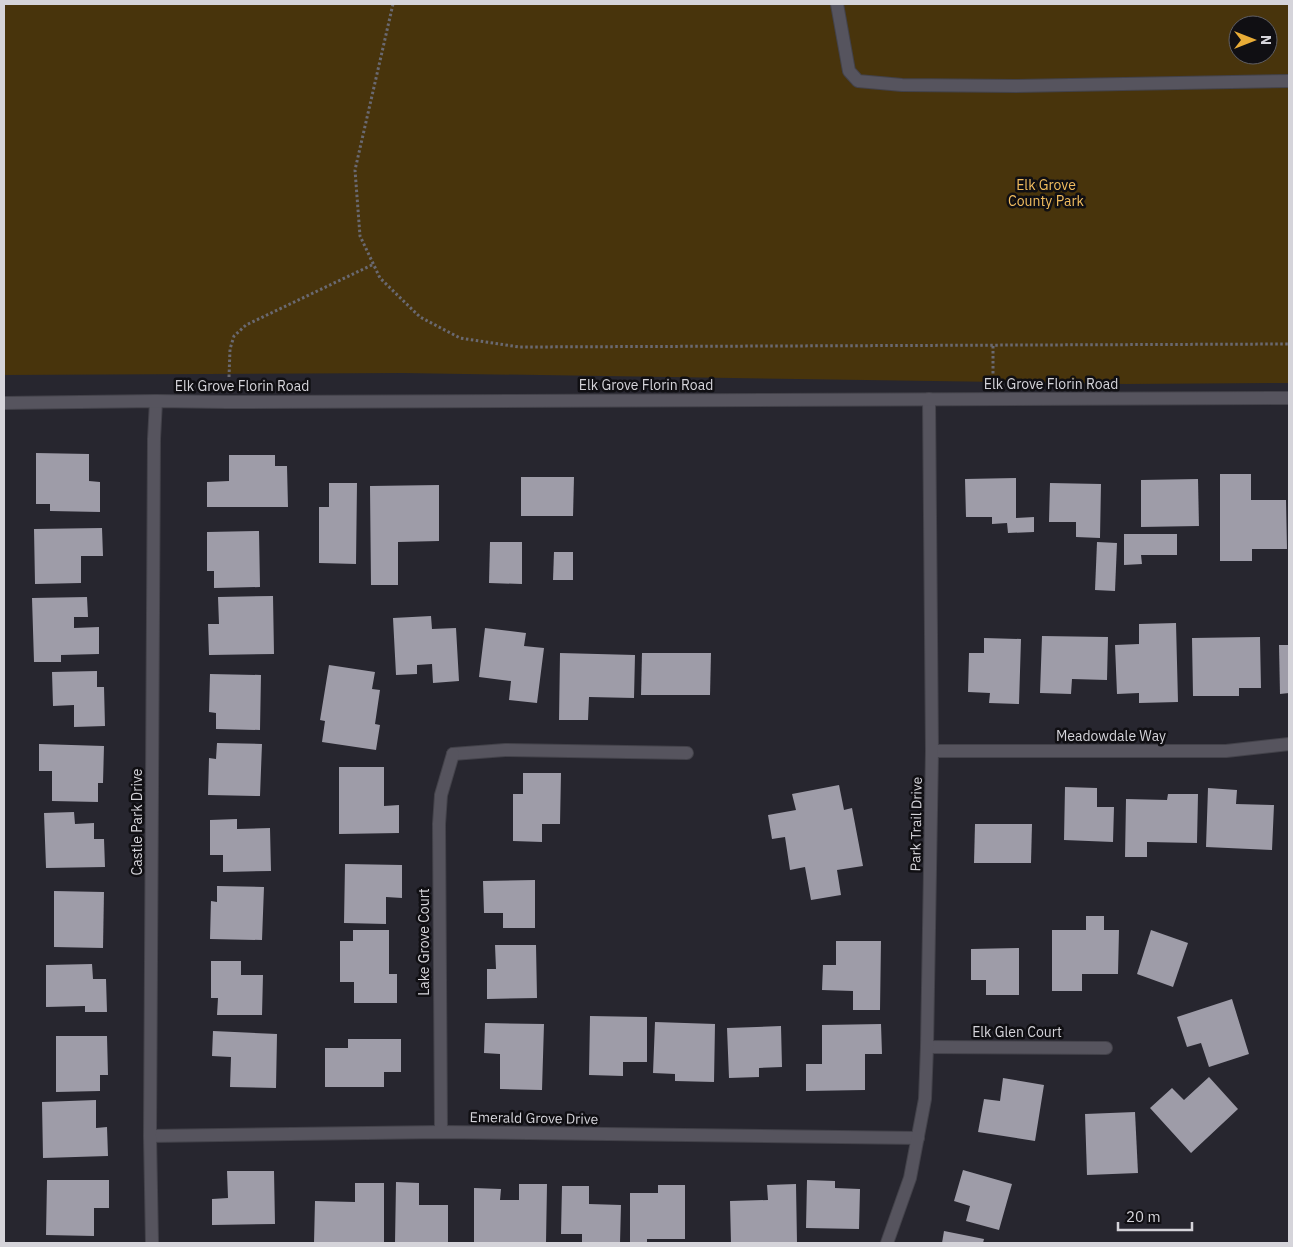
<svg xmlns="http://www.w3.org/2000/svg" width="1293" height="1247" font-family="'IBM Plex Sans',sans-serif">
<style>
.green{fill:#48340c;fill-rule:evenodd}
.building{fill:#9e9ca8}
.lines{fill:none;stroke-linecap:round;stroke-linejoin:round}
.lane-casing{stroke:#43424a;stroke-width:14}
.street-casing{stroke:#43424a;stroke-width:14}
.secondary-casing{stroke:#43424a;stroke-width:14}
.path{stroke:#6a6971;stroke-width:3;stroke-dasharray:2.5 2.5;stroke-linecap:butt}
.lane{stroke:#56545e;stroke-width:12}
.street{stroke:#56545e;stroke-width:12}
.secondary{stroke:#56545e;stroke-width:12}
.labels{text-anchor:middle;stroke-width:5;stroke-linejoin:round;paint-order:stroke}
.park-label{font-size:14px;fill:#f2bd5f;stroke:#100f13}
.street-label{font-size:14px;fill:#d5d4da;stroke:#100f13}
</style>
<rect width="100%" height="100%" fill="#27262f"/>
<path class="green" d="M 4,4 L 1289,4 L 1289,383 L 1126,384 L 403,373 L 4,375 ZM 1238,25 L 1268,25 L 1268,55 L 1238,55 Z"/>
<g class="building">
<polygon points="36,453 89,454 89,481 100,482 100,512 50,511 50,504 36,504"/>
<polygon points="229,455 275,455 275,466 287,466 288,507 207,507 207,482 229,481"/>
<polygon points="1220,474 1251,474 1251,500 1286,500 1287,549 1252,549 1252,561 1220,561"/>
<polygon points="521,477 574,477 573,516 521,516"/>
<polygon points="1016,478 1016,518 1034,517 1034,532 1008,533 1007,523 992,524 992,517 966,517 965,479"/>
<polygon points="1198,479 1199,526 1141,527 1141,480"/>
<polygon points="329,483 357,483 356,564 319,563 319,507 329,507"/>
<polygon points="1050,483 1101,484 1100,538 1076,537 1076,522 1049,522"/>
<polygon points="439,485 439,541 398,542 398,585 371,585 370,486"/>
<polygon points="102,528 103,556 81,556 81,583 35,584 34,529"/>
<polygon points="259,531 260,587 214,588 214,571 207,571 207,532"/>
<polygon points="1124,534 1177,534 1177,555 1141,555 1142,564 1124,565"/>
<polygon points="490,542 522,542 522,584 489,583"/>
<polygon points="1097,542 1117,543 1115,591 1095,590"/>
<polygon points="554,552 573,552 573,580 553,580"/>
<polygon points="273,596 274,654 209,655 208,624 219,624 218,597"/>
<polygon points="87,597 88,617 74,617 74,628 99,627 99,654 61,655 61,662 34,662 32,598"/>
<polygon points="431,616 432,629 456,628 459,681 433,683 432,664 417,665 417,674 396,675 393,618"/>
<polygon points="1176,623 1178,702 1139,703 1139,693 1117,694 1115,645 1139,644 1139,624"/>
<polygon points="485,628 526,633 524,646 544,648 537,703 509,700 511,681 479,677"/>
<polygon points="1042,636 1108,637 1107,680 1072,679 1071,694 1040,693"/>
<polygon points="1260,637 1261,688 1239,688 1239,696 1193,696 1192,638"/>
<polygon points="984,638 1021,639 1019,704 989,703 990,693 968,692 969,653 984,653"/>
<polygon points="1279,645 1289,645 1289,693 1280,694"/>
<polygon points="560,653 635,655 634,698 589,697 588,720 559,720"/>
<polygon points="642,653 711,653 710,695 641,695"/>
<polygon points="329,665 375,672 372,689 380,690 375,724 380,725 376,750 322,742 325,721 320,720"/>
<polygon points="97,671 97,687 104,687 105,726 74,727 74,705 53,706 52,672"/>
<polygon points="210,674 261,675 260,730 216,729 216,713 209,712"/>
<polygon points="217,743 262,744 260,796 208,795 209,758 216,759"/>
<polygon points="39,744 104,746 103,783 98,783 98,802 52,801 52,771 39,771"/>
<polygon points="339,767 384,767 384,806 399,805 399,833 339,834"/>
<polygon points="523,773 561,773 560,824 542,824 542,842 513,841 513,794 523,794"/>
<polygon points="839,785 844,810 852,808 863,866 837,870 841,895 811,900 805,867 790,870 785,837 772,839 768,815 796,810 792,794"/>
<polygon points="1065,787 1097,788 1097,807 1114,807 1113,842 1064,840"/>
<polygon points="1208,788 1237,790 1236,804 1274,805 1272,850 1206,847"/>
<polygon points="1168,794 1198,794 1197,843 1147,842 1147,857 1125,857 1126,799 1167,800"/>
<polygon points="74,812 75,824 94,823 94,839 104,839 105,867 46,868 44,813"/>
<polygon points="237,819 237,829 270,828 271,871 223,872 223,855 210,855 210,820"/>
<polygon points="975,824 1032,824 1031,863 974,863"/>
<polygon points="345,864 402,865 402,898 386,897 386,924 344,923"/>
<polygon points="535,880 535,928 503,928 503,913 484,913 483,881"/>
<polygon points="217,886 264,887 262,940 210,939 211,901 217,902"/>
<polygon points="54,891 104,892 103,948 54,947"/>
<polygon points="1086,916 1104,916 1104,930 1119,930 1118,974 1082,974 1082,991 1052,991 1052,930 1086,930"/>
<polygon points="353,930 389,930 389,974 397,974 397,1003 354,1003 354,982 340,982 340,941 353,941"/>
<polygon points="1151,930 1188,943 1173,987 1137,974"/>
<polygon points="836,941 881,941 880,1010 853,1010 853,991 822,990 823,965 836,965"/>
<polygon points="495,945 536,945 537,998 487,999 487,969 496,969"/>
<polygon points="1019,948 1019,995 986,995 986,980 971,980 971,949"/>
<polygon points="211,961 241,961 241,975 263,975 262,1015 217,1015 218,998 211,998"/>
<polygon points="92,964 93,979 106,979 107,1012 85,1012 85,1006 46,1007 46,965"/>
<polygon points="1232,999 1249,1054 1209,1067 1201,1043 1187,1047 1177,1017"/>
<polygon points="590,1016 647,1017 647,1062 623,1062 623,1076 589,1075"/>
<polygon points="655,1022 715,1024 714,1082 675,1081 675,1074 653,1073"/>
<polygon points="485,1023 544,1024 542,1090 500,1089 500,1054 484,1053"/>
<polygon points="881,1024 882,1054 865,1054 865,1090 806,1091 806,1064 822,1064 822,1025"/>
<polygon points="781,1026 782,1067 759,1068 759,1077 729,1078 727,1028"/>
<polygon points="213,1031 277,1034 276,1088 230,1087 231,1057 212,1056"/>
<polygon points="56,1036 107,1036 108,1075 100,1075 100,1091 56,1092"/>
<polygon points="348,1039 401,1039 401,1072 384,1072 384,1087 325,1087 325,1048 348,1048"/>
<polygon points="1209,1077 1238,1109 1191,1153 1150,1108 1172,1088 1184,1100"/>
<polygon points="1003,1078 1044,1085 1035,1141 978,1132 984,1099 1000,1101"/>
<polygon points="96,1100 96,1128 107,1127 108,1156 43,1158 42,1102"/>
<polygon points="1135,1112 1138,1173 1087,1175 1085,1114"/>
<polygon points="963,1170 1012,1184 999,1230 966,1221 970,1206 954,1201"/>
<polygon points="227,1171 274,1171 275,1224 212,1225 212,1199 228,1198"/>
<polygon points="47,1180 109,1180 109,1208 94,1208 94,1236 46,1235"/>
<polygon points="807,1180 835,1181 835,1188 860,1189 859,1229 806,1228"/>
<polygon points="396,1182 419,1183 419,1205 448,1205 448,1243 395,1243"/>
<polygon points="355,1183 384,1183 384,1243 314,1243 315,1201 355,1202"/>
<polygon points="519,1184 547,1184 546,1243 474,1242 474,1188 501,1189 500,1200 519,1200"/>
<polygon points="796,1184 797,1243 731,1243 730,1201 768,1200 767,1185"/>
<polygon points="658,1185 685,1185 685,1239 647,1239 647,1243 630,1243 630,1193 658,1193"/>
<polygon points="562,1186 589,1186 589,1204 621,1205 620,1243 582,1243 582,1234 561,1234"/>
<polygon points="944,1231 984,1239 983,1243 942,1243"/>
</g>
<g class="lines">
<g class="lane-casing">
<g id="lane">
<polyline points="837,4 849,71 858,81 902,85 1016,86 1289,81"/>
<polyline points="453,754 505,750 687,753"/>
</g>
</g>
<g class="street-casing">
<g id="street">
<polyline points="932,751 1226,751 1289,744"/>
<polyline points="927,1047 1106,1048"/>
<polyline points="441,1132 439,824 441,795 453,754"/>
<polyline points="150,1136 441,1132 918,1138"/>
<polyline points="152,1243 150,1136 154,439 156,401"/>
<polyline points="887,1243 910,1178 925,1099 927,1047 932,751 929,399"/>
</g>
</g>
<g class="secondary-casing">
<polyline id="secondary" points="4,403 156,401 227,402 1289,398"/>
</g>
<g class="path">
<polyline points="393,4 355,170 360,236 380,278 420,317 460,338 519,347 1289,344"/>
<polyline points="993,346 993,379"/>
<polyline points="229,377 230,349 234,336 246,325 374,264"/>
</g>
<use href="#lane" class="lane"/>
<use href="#street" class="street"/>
<use href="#secondary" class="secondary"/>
</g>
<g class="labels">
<g class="park-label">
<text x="1046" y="190">Elk Grove<tspan x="1046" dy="16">County Park</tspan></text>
</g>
<g class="street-label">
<text x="1051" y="389">Elk Grove Florin Road</text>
<text x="646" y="390">Elk Grove Florin Road</text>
<text x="242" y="391">Elk Grove Florin Road</text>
<text x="1111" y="741">Meadowdale Way</text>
<text transform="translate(137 822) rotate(-90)" y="5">Castle Park Drive</text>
<text transform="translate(916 824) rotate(-89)" y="5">Park Trail Drive</text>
<text transform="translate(424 942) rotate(-90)" y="5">Lake Grove Court</text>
<text x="1017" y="1037">Elk Glen Court</text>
<text transform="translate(534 1118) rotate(1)" y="5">Emerald Grove Drive</text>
</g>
</g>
<rect width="1293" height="1247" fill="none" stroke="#d5d4da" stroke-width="10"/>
<g transform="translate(1253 40) rotate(90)"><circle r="24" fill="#100f13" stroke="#5f5e63"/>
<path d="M0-4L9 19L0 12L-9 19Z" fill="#e8ac37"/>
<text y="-8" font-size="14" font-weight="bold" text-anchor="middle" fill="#d5d4da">N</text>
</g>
<path d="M1118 1222v8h74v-8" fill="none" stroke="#d5d4da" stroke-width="2.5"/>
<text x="1126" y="1222" font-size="15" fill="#d5d4da" stroke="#100f13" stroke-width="4" paint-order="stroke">20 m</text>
</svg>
